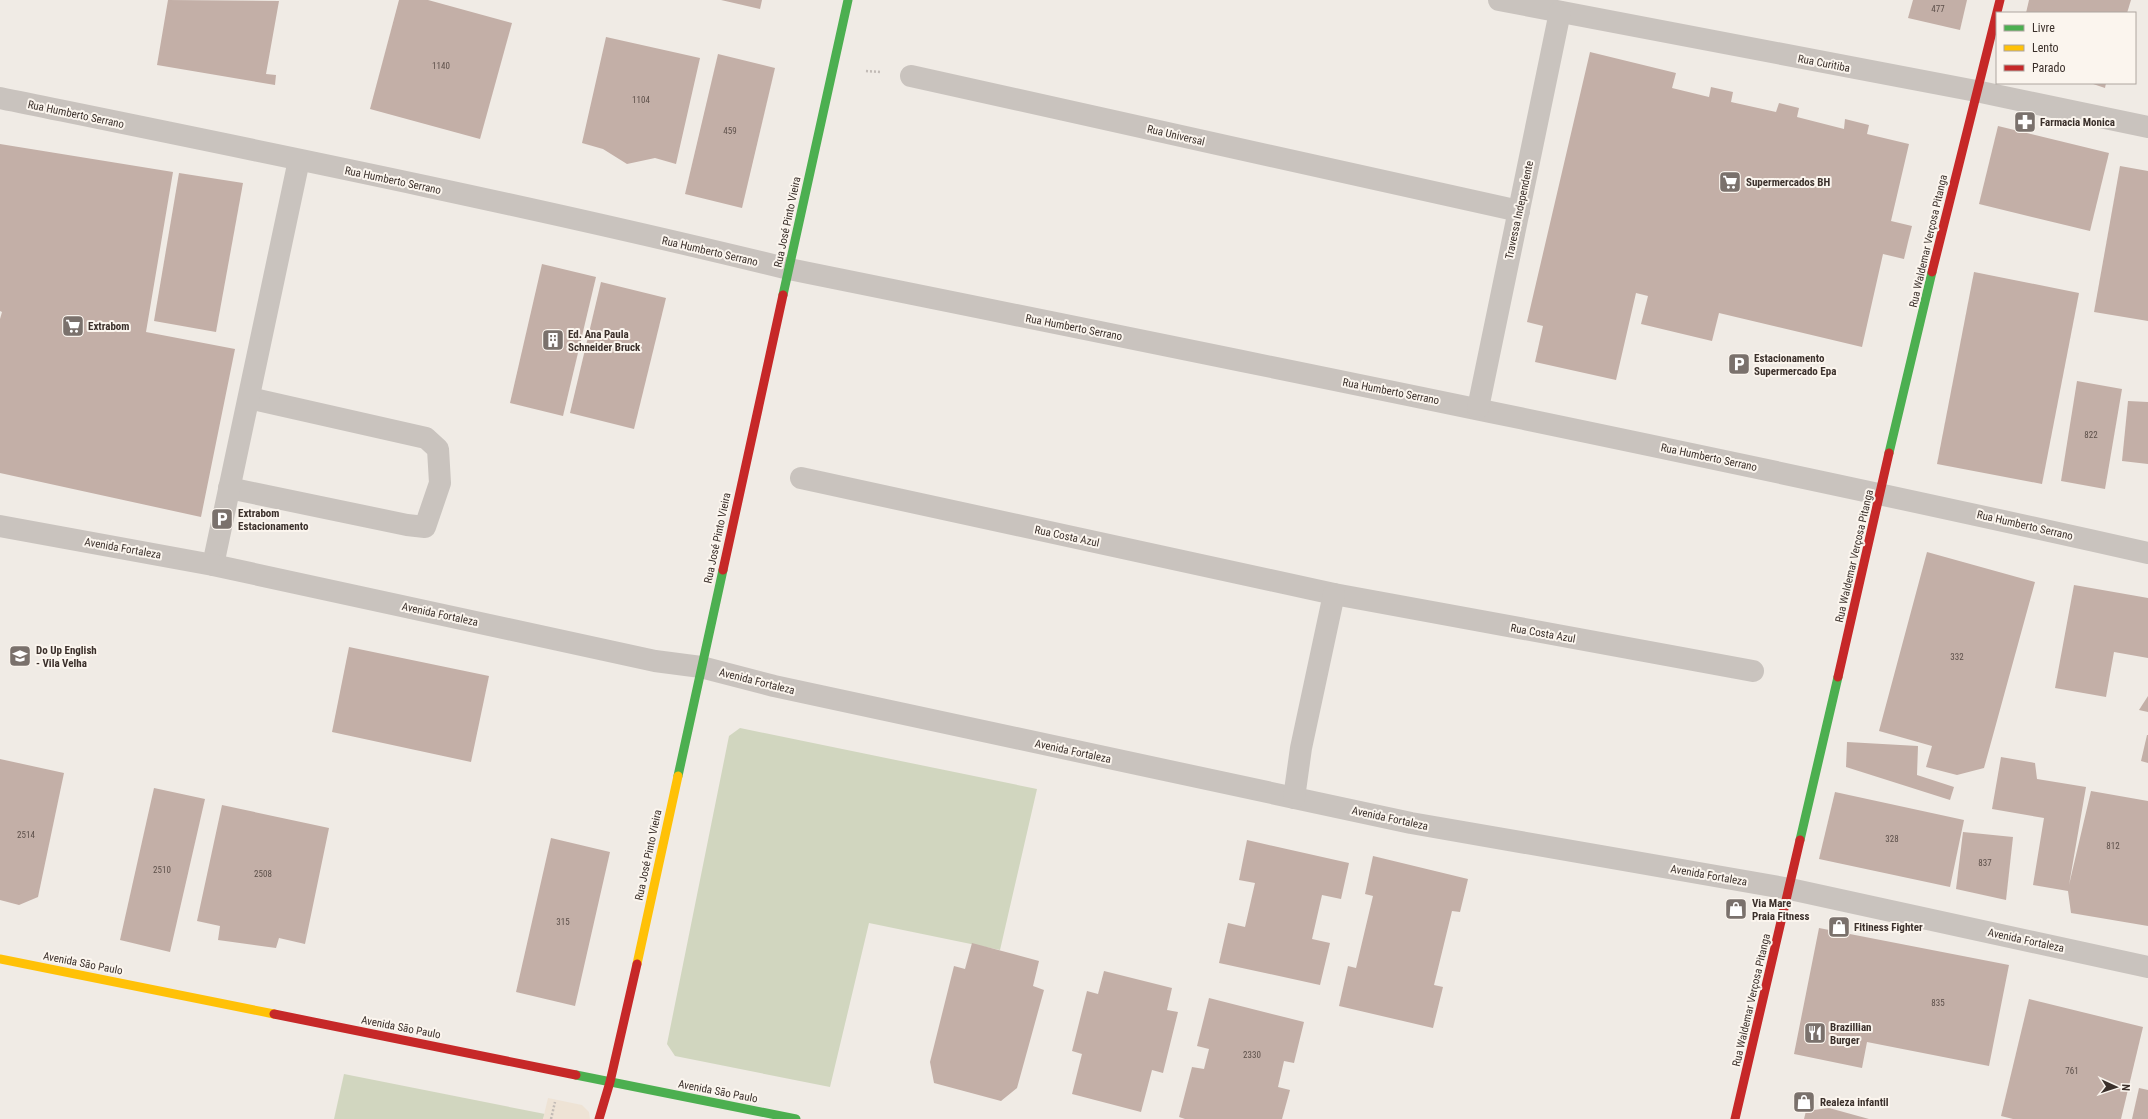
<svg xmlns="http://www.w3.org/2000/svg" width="2148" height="1119" font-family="'Roboto Condensed',sans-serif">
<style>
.green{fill:#d1d6bf}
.plaza{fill:#eee3d5}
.building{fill:#c3afa7}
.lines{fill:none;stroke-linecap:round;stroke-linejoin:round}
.path{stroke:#c2bbb6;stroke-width:2.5;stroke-dasharray:2 2;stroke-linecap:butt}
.lane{stroke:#c9c3be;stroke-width:22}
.street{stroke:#c9c3be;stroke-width:22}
.fast{stroke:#4caf50;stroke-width:9}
.slow{stroke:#ffc107;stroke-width:9}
.jam{stroke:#c62828;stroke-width:9}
.labels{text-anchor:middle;stroke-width:4;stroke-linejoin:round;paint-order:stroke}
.number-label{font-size:9px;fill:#5d504a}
.street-label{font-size:11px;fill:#3b302b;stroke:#fbf5ee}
.poi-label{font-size:11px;font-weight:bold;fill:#3b302b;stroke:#fbf5ee;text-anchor:start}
</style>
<rect width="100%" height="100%" fill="#f0ebe5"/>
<g class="green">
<polygon points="740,728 1037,789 1000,950 869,923 830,1087 675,1056 667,1044 729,736"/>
<polygon points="344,1074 545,1114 543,1119 334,1119"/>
</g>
<polygon class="plaza" points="548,1098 582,1105 589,1112 590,1119 543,1119"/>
<g class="building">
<polygon points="168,0 279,1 266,74 276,75 275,85 157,65"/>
<polygon points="399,0 428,0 512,23 480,139 370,109"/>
<polygon points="721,0 762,0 760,9"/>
<polygon points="1913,0 1967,0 1960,30 1908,18"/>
<polygon points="2029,0 2131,0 2127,13 2026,13"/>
<polygon points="606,37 700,58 676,164 655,158 627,164 603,149 582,143"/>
<polygon points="1590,52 1676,73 1672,88 1709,97 1711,87 1733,92 1731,102 1776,112 1779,103 1799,108 1797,117 1844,129 1845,119 1869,125 1867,134 1909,144 1891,221 1912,226 1908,242 1904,259 1883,254 1862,347 1719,313 1712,341 1641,324 1648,296 1636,293 1616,380 1535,362 1543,326 1527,322"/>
<polygon points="718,54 775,68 742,208 685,194"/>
<polygon points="2090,83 2106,83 2105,88"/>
<polygon points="1998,126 2109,153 2090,231 1979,204"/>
<polygon points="0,144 173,172 146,332 235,349 201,517 0,473 0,319 2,312 0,311"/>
<polygon points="2120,166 2148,171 2148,321 2094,312"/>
<polygon points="179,173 243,183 216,332 154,321"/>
<polygon points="542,264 596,277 563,416 510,403"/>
<polygon points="1974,272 2079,293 2042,484 1937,464"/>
<polygon points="601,282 666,298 634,429 570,413"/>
<polygon points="2077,381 2122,389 2105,489 2061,481"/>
<polygon points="2128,401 2148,402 2148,464 2122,461"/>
<polygon points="1927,552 2035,582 1984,768 1957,775 1926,767 1932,746 1879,731"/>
<polygon points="2074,585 2148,598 2148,658 2114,652 2106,697 2055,688"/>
<polygon points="349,647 489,676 471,762 332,732"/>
<polygon points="2148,696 2148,712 2139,710"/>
<polygon points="2147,735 2148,735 2148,763 2141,761"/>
<polygon points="1847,742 1918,746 1917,775 1954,787 1950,800 1846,767"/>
<polygon points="2001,757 2035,763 2037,779 2086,787 2069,885 2091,791 2148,801 2148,926 2071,913 2068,891 2033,885 2044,818 1992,809"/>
<polygon points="0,759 64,773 38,897 19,905 0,900"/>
<polygon points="154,788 205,799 170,952 120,940"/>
<polygon points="1835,792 1964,820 1950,887 1819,859"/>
<polygon points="222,805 329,828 305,944 279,938 276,948 218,940 220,926 197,921"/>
<polygon points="1963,832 2013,837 2006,900 1956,889"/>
<polygon points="551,838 610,852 575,1006 516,992"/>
<polygon points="1247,840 1349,863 1341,899 1322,895 1312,939 1330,943 1320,985 1219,963 1228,923 1245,927 1255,883 1239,880"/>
<polygon points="1373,856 1468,879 1460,912 1452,911 1434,985 1443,987 1433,1028 1339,1006 1348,966 1356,968 1373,896 1365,894"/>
<polygon points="1819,928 2009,965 1989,1066 1867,1042 1862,1068 1794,1054"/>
<polygon points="972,943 1039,961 1033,986 1044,990 1017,1088 1001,1101 934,1083 930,1062 954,966 965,969"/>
<polygon points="1104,971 1172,988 1167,1010 1178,1012 1163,1073 1152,1070 1141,1112 1072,1094 1082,1054 1072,1051 1087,991 1098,994"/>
<polygon points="1209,998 1304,1022 1294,1063 1284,1061 1278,1087 1290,1090 1282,1119 1185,1119 1179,1117 1192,1067 1204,1069 1209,1049 1197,1046"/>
<polygon points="2029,999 2143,1027 2121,1119 2013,1119 2001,1116"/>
<polygon points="2139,1088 2148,1090 2148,1119 2132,1119"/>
<polygon points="1829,1108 1869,1119 1804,1119 1806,1111"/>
</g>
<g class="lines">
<g class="path">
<polyline points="866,71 880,72"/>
<polyline points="551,1119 555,1102"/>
</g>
<g class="lane">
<polyline points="229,488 407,525 425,527 440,483 438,449 426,438 249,398"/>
<polyline points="213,565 299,160"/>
</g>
<g class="street">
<polyline points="1499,0 1976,91 2148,127"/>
<polyline points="911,76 1519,211"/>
<path d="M 0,98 C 264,152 528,205 789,269 C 1243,361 1696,452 2148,553"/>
<polyline points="1478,408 1560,12"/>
<polyline points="801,478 1334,594 1753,671"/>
<polyline points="0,526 213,565 655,661 701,667 774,686 1411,823 1790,889 2148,967"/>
<polyline points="1294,798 1301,748 1334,594"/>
</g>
<g class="fast">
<polyline points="783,295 848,0"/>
<polyline points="1889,453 1932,272"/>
<polyline points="678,776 723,570"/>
<polyline points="1800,840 1838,677"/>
<polyline points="576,1075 796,1119"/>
</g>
<g class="slow">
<polyline points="0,959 274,1014"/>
<polyline points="637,964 678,776"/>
</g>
<g class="jam">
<polyline points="1932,272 2000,0"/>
<polyline points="723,570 783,295"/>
<polyline points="1838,677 1889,453"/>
<polyline points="274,1014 576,1075"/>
<polyline points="599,1119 610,1082 637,964"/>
<polyline points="1735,1119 1800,840"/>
</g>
</g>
<defs>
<g id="pharmacy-square" transform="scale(1.15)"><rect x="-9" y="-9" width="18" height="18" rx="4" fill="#7a716c" stroke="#fbf5ee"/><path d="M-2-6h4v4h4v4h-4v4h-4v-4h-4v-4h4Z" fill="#fff"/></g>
<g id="supermarket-square" transform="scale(1.15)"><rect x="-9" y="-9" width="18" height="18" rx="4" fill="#7a716c" stroke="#fbf5ee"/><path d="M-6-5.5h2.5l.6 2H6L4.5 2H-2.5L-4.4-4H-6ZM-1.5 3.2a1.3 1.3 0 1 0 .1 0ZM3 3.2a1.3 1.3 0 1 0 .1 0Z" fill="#fff"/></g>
<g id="building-square" transform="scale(1.15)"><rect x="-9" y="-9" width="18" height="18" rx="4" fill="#7a716c" stroke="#fbf5ee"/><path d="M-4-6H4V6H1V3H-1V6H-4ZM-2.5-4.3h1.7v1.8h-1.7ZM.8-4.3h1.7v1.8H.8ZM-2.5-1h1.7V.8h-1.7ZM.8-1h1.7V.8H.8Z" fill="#fff"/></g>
<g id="parking-square" transform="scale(1.15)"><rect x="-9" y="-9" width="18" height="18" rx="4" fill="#7a716c" stroke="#fbf5ee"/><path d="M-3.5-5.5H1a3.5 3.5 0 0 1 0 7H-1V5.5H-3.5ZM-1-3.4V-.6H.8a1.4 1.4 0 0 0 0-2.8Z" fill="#fff"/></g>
<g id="school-square" transform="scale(1.15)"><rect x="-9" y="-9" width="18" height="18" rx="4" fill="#7a716c" stroke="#fbf5ee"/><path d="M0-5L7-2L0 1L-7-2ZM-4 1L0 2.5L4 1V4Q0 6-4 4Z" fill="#fff"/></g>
<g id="shop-square" transform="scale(1.15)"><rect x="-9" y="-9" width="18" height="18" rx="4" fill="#7a716c" stroke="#fbf5ee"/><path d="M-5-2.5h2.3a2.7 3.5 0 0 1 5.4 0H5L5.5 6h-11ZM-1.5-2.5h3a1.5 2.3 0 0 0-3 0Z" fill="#fff"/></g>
<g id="restaurant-square" transform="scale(1.15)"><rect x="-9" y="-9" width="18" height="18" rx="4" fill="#7a716c" stroke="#fbf5ee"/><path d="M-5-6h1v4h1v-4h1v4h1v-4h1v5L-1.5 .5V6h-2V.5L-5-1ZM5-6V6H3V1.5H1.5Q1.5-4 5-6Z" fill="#fff"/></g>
</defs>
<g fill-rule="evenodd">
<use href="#pharmacy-square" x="2025" y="122"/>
<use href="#supermarket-square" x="1730" y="182"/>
<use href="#supermarket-square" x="73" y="326"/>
<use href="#building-square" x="553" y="340"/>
<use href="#parking-square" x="1739" y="364"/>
<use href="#parking-square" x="222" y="519"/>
<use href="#school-square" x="20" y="656"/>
<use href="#shop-square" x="1736" y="909"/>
<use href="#shop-square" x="1839" y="927"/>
<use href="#restaurant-square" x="1815" y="1033"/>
<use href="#shop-square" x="1804" y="1102"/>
</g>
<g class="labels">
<g class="number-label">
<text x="1938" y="12">477</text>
<text x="441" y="69">1140</text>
<text x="641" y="103">1104</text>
<text x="730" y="134">459</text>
<text x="2091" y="438">822</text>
<text x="1957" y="660">332</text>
<text x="26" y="838">2514</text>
<text x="1892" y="842">328</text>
<text x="2113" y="849">812</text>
<text x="1985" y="866">837</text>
<text x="162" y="873">2510</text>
<text x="263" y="877">2508</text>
<text x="563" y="925">315</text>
<text x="1938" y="1006">835</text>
<text x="1252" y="1058">2330</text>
<text x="2072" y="1074">761</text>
</g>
<g class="street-label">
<text transform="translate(1824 63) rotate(11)" y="4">Rua Curitiba</text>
<text transform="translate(76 114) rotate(12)" y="4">Rua Humberto Serrano</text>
<text transform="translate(1176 135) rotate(13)" y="4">Rua Universal</text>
<text transform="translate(393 180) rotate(12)" y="4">Rua Humberto Serrano</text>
<text transform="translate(1519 210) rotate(-78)" y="4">Travessa Independente</text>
<text transform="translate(787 222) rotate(-78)" y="4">Rua José Pinto Vieira</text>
<text transform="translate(1928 241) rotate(-77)" y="4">Rua Waldemar Verçosa Pitanga</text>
<text transform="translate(710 251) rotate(13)" y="4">Rua Humberto Serrano</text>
<text transform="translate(1074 327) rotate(11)" y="4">Rua Humberto Serrano</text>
<text transform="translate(1391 391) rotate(11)" y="4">Rua Humberto Serrano</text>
<text transform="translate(1709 457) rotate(12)" y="4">Rua Humberto Serrano</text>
<text transform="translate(2025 525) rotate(13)" y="4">Rua Humberto Serrano</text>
<text transform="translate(1067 536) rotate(12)" y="4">Rua Costa Azul</text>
<text transform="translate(717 538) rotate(-78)" y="4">Rua José Pinto Vieira</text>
<text transform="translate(123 548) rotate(10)" y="4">Avenida Fortaleza</text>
<text transform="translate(1854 556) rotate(-77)" y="4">Rua Waldemar Verçosa Pitanga</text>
<text transform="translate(440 614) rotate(12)" y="4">Avenida Fortaleza</text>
<text transform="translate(1543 633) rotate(10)" y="4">Rua Costa Azul</text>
<text transform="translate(757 681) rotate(14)" y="4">Avenida Fortaleza</text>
<text transform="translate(1073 751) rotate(12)" y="4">Avenida Fortaleza</text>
<text transform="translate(1390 818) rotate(12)" y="4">Avenida Fortaleza</text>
<text transform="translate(648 855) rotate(-78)" y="4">Rua José Pinto Vieira</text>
<text transform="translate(1709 875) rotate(10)" y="4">Avenida Fortaleza</text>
<text transform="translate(2026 940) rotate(12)" y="4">Avenida Fortaleza</text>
<text transform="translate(83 963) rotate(11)" y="4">Avenida São Paulo</text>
<text transform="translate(1751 1000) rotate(-77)" y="4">Rua Waldemar Verçosa Pitanga</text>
<text transform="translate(401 1027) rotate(11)" y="4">Avenida São Paulo</text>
<text transform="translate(718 1091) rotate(11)" y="4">Avenida São Paulo</text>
</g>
<g class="poi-label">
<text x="2040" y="126">Farmacia Monica</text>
<text x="1746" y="186">Supermercados BH</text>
<text x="88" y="330">Extrabom</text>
<text x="568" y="338">Ed. Ana Paula<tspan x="568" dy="13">Schneider Bruck</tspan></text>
<text x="1754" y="362">Estacionamento<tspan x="1754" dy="13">Supermercado Epa</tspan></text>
<text x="238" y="517">Extrabom<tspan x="238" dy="13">Estacionamento</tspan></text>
<text x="36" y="654">Do Up English<tspan x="36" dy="13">- Vila Velha</tspan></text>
<text x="1752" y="907">Via Mare<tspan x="1752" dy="13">Praia Fitness</tspan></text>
<text x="1854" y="931">Fitiness Fighter</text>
<text x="1830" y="1031">Brazillian<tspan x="1830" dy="13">Burger</tspan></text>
<text x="1820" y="1106">Realeza infantil</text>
</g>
</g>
<rect x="1996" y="12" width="140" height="72" fill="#fbf5ee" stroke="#aea6a0"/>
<rect x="2004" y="25" width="20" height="6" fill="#4caf50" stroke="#aea6a0"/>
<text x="2032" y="32" font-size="12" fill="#3b302b">Livre</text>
<rect x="2004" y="45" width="20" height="6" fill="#ffc107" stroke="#aea6a0"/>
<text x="2032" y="52" font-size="12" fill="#3b302b">Lento</text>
<rect x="2004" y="65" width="20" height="6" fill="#c62828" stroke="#aea6a0"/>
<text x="2032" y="72" font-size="12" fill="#3b302b">Parado</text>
<g transform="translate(2116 1087) rotate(93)" stroke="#fbf5ee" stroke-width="3" paint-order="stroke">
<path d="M0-3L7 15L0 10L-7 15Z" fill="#3b302b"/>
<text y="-6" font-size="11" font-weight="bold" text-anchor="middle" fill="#3b302b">N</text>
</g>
</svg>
